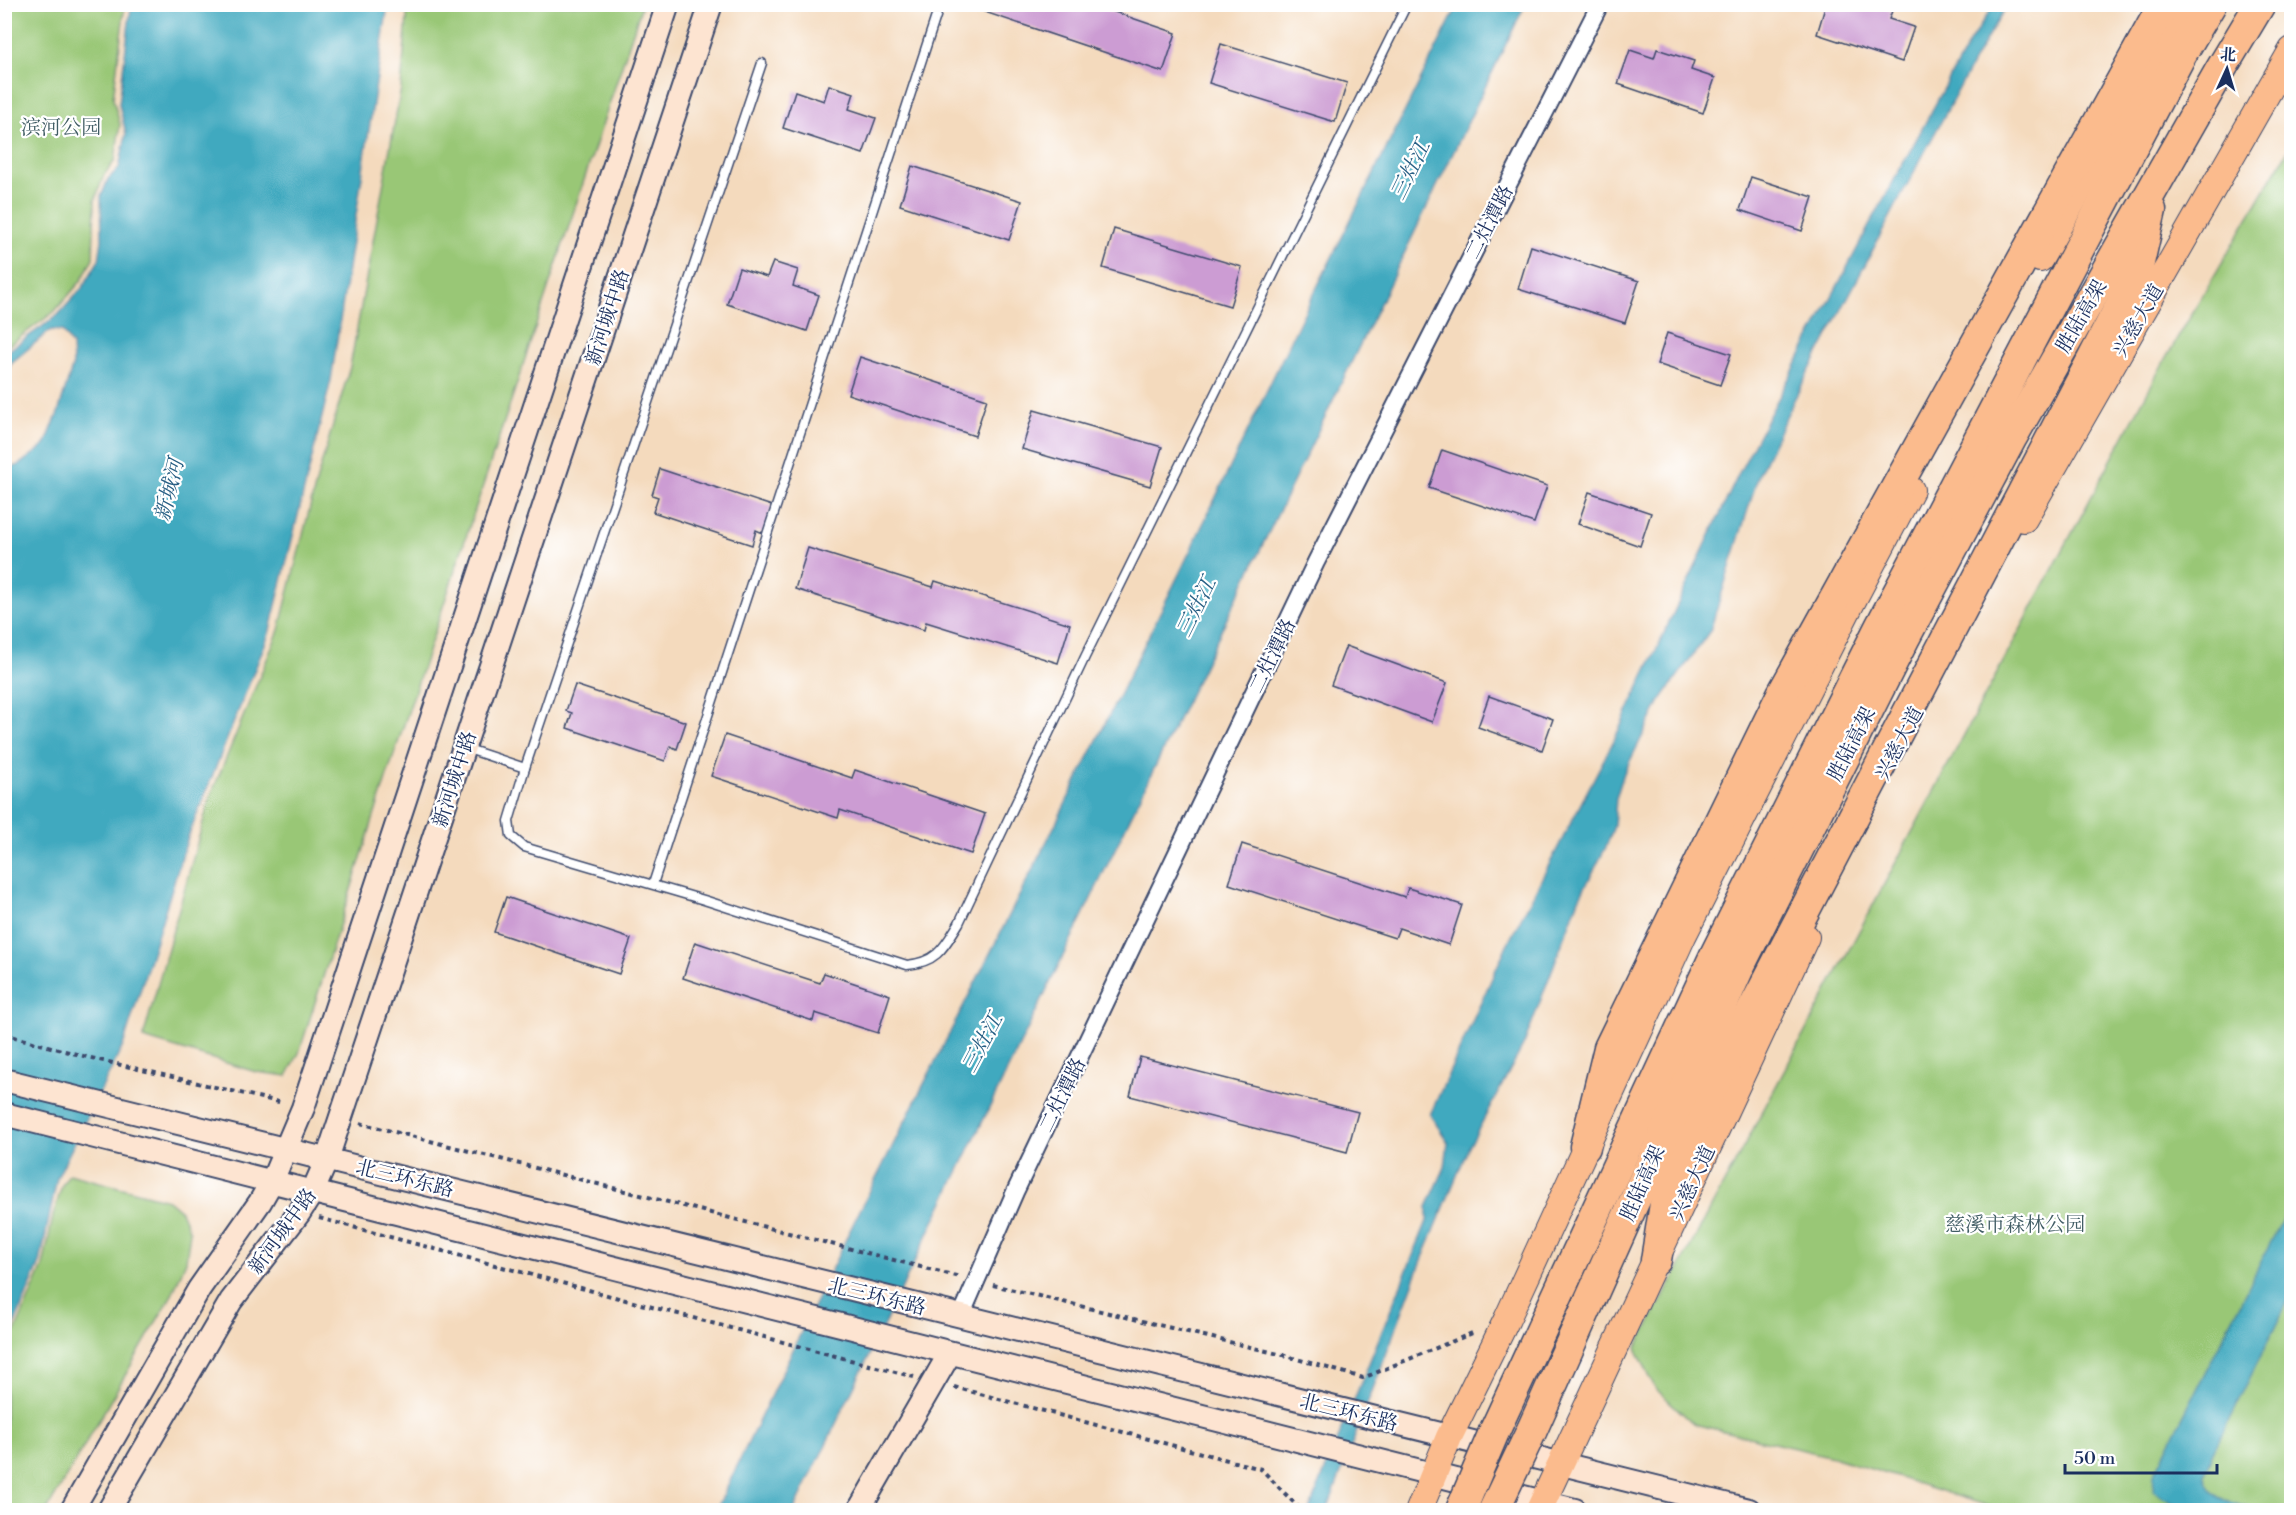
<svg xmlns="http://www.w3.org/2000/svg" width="2296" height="1515" font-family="'Libre Bodoni','Noto Serif SC',serif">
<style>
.green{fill:#99c776;stroke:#5a7b6a;stroke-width:1.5}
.water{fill:#3fa9bf;stroke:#2d6c8e;stroke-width:1.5}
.building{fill:#cc9cd3}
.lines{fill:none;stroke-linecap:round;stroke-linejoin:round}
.lane-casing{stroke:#3c496c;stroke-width:11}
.street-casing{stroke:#3c496c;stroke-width:20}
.secondary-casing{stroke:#3c496c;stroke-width:26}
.primary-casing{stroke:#3c496c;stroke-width:28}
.highway-casing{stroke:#3c496c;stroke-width:33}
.path{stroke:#3c496c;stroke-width:4;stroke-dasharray:4.5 4.5;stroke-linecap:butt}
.lane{stroke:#fff;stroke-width:8}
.street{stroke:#fff;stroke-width:16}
.secondary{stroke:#fde4d1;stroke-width:22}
.primary{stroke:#fbbb8d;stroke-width:26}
.highway{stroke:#fbbb8d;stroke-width:30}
.highway-bridge-casing{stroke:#3c496c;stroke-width:33;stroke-linecap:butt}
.highway-bridge{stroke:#fbbb8d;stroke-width:30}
.labels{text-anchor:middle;stroke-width:4.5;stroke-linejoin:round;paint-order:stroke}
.park-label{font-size:20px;fill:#415d65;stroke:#fff}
.street-label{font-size:20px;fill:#1b2f5e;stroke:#fff}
.water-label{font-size:21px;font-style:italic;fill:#296085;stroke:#fff}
</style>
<rect width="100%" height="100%" fill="#fff"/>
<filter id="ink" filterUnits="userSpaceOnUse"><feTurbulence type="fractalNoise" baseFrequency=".0167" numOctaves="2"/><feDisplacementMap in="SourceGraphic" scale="12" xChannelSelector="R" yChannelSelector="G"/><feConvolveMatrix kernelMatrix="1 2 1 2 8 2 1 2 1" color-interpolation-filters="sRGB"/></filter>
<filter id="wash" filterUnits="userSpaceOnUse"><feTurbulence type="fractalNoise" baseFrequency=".008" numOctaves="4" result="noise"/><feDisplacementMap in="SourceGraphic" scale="24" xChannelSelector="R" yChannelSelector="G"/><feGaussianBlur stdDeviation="1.35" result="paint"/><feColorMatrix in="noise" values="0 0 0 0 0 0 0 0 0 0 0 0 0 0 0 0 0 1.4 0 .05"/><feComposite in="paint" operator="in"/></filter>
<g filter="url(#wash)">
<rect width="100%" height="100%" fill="#f4dabd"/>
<g class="green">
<polygon points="5,4 125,5 113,99 120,124 115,161 104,175 95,200 93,258 81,281 54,312 5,348"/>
<polygon points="408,5 642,5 386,779 299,1053 287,1076 256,1072 143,1038 210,797 279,630 317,479 350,367 401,88"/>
<polygon points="2291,145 2291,1510 2001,1510 1833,1457 1694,1424 1655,1388 1636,1348 2163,363"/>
<polygon points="69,1174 168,1200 181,1211 190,1232 186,1261 173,1293 47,1510 5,1510 5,1355 43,1266 53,1216 62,1185"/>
</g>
<g class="water">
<polygon points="133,5 388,5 331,380 269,634 188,837 123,1046 57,1178 40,1263 5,1347 5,464 11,467 17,466 45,445 58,413 73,364 72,345 62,331 51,330 11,363 5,380 5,360 8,351 58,315 83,287 99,260 102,240 101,197 108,179 119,168 126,134 119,104 130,14"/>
<polygon points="1458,5 1525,5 794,1510 716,1510 854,1222 1054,827 1180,572 1303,315"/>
<polygon points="1994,5 2010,5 2003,12 1981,48 1907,185 1794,400 1759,474 1710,631 1660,701 1624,773 1616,798 1614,826 1606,847 1579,899 1524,1044 1468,1149 1422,1260 1327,1510 1309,1510 1427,1221 1427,1207 1445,1167 1448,1142 1430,1115 1506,947 1614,740 1740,471 1870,224 1970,41"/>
<path d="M 2291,1202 L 2291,1295 L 2212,1454 C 2210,1461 2204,1471 2205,1477 C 2209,1500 2237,1504 2255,1510 C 2218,1511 2183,1515 2153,1491 L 2154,1475 Z"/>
</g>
<g id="blocks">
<g class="building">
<polygon points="971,4 1091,4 1176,33 1163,72 970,7"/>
<polygon points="1826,4 1843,4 1852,8 1854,4 1873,4 1892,11 1889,19 1914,27 1902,62 1817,34"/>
<polygon points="1221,44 1347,83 1335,122 1209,83"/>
<polygon points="1657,49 1694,61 1691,70 1715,78 1703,113 1618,84 1630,50 1654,58"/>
<polygon points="829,85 854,93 849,109 876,118 863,154 783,128 795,91 824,101"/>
<polygon points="912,166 1022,201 1009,240 900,205"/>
<polygon points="1751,177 1813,197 1802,231 1740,210"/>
<polygon points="1114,229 1242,267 1230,306 1103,268"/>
<polygon points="1531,246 1639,281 1625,323 1518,289"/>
<polygon points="773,262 798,270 793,286 819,295 807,331 727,304 739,268 767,277"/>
<polygon points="1667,333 1731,354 1720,385 1657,364"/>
<polygon points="860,357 987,399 975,436 848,394"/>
<polygon points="1034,410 1162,447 1150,486 1022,449"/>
<polygon points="1442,450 1547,486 1534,523 1429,488"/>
<polygon points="660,469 772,506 763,533 756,530 752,545 653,512 658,497 652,495"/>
<polygon points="1589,492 1651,513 1640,546 1578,524"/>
<polygon points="808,548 933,587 935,581 1070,624 1058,663 926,622 924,630 795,589"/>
<polygon points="1346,646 1447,683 1432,722 1331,685"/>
<polygon points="575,685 686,722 677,749 670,746 665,761 567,728 572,713 566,711"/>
<polygon points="1489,696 1553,719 1542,750 1478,727"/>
<polygon points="725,735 852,778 855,770 985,814 971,854 840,810 838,818 711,776"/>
<polygon points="1242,844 1405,897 1408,888 1462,905 1449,945 1399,928 1395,938 1229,884"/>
<polygon points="506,897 631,939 619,974 494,932"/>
<polygon points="695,942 820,983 824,973 890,995 878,1033 815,1013 813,1021 683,978"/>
<polygon points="1140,1057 1358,1112 1347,1152 1130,1096"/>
</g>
</g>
</g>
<g filter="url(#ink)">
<use href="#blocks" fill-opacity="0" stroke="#3c496c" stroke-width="1.5"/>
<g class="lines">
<g class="lane-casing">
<g id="lane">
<path d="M 762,63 L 525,768 L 509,821 L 511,836 L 524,847 L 704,900 L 907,965 C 938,962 944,947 959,923 L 1085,657 L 1407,4"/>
<polyline points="465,748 525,768"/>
<polyline points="653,884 940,4"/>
</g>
</g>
<g class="street-casing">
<polyline id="street" points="961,1316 1015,1192 1316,562 1600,4"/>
</g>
<g class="secondary-casing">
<g id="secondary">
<polyline points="4,1080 1749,1510"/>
<polyline points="4,1114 1575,1510"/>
<polyline points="72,1510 199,1289 260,1202 272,1181 303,1108 668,4"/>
<polyline points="109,1510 231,1301 299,1213 313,1191 327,1159 711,4"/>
<polyline points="859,1510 950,1353"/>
</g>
</g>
<g class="primary-casing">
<g id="primary">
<polyline points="2040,259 2185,4"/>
<polyline points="2024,519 2292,50"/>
<polyline points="1419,1510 1449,1437 1507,1319 1683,936 1848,610 1911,490"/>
<polyline points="1539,1510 1806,937"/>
</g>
</g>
<g class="highway-casing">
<g id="highway">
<polyline points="1585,1147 1609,1048 1782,694 2164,4"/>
<polyline points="1656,1260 1671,1166 2136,276 2151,210"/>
<polyline points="1494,1432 1716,953 1880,627 2182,53 2211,4"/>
<polyline points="1531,1432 1740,965 1904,639 2012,437 2221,69 2260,4"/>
</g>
</g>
<g class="path">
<polyline points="4,1034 87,1057 283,1103"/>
<polyline points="360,1123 960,1277"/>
<polyline points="319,1218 914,1377"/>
<polyline points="993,1285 1283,1355 1363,1378 1475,1332"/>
<polyline points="954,1387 1261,1469 1301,1510"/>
</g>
<use href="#lane" class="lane"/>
<use href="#street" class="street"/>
<use href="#secondary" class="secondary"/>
<use href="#primary" class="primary"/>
<use href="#highway" class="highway"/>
<g class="highway-bridge-casing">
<g id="highway-bridge">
<polyline points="1461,1510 1494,1432"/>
<polyline points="1494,1510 1531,1432"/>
</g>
</g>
<use href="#highway-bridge" class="highway-bridge"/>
</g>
</g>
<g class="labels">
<g class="park-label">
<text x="61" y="134">滨河公园</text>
<text x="2015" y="1231">慈溪市森林公园</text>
</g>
<g class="street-label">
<text transform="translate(1489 222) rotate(-63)" y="7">二灶潭路</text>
<text transform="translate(2081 316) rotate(-60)" y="7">胜陆高架</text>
<text transform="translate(607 317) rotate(-72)" y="7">新河城中路</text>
<text transform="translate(2138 320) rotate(-60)" y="7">兴慈大道</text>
<text transform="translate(1272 656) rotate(-64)" y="7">二灶潭路</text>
<text transform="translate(1899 743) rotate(-62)" y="7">兴慈大道</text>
<text transform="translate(1851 744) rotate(-63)" y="7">胜陆高架</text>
<text transform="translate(454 779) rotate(-72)" y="7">新河城中路</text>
<text transform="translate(1062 1095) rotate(-64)" y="7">二灶潭路</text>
<text transform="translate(405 1178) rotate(14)" y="7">北三环东路</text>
<text transform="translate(1642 1183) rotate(-66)" y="7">胜陆高架</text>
<text transform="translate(1692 1183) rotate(-65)" y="7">兴慈大道</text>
<text transform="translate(282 1231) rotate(-54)" y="7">新河城中路</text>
<text transform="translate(877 1296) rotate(14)" y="7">北三环东路</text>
<text transform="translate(1349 1412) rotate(14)" y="7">北三环东路</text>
</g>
<g class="water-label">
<text transform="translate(1410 170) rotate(-64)" y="7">三灶江</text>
<text transform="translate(169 490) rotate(-76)" y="7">新城河</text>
<text transform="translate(1196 607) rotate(-64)" y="7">三灶江</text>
<text transform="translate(982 1043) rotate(-62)" y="7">三灶江</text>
</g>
</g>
<rect width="2296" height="1515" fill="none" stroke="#fff" stroke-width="24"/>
<g transform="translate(2227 69) rotate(4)" stroke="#ffffff" stroke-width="4.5" paint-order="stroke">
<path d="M0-4.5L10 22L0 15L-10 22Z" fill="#1b2f5e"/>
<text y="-9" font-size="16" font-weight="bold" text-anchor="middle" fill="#1b2f5e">北</text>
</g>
<path d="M2065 1464v9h152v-9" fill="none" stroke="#1b2f5e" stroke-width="3"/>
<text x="2074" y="1464" font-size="18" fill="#1b2f5e" stroke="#ffffff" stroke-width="4.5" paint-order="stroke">50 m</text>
</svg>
